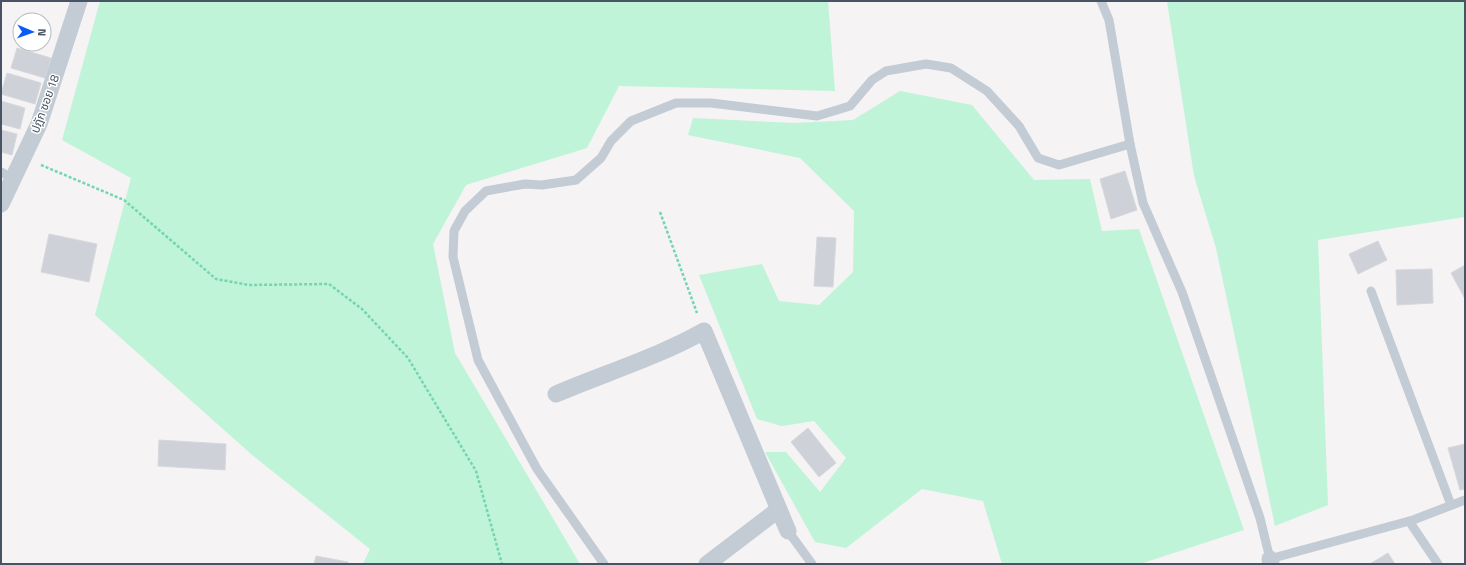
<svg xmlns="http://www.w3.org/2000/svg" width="1466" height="565" font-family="'Titillium Web','Noto Sans Thai',sans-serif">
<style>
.green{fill:#bff4d9}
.building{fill:#ced1d8;stroke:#d6d8de}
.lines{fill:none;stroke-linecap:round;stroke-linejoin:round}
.path{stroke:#73d6af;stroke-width:2.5;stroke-dasharray:3 2;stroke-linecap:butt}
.service{stroke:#c3cbd5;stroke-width:9}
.minor{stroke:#c3cbd5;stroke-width:17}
.labels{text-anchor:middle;stroke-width:3;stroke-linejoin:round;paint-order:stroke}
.street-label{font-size:12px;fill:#485463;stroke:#fff}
</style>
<rect width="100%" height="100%" fill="#f5f3f3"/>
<g class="green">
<polygon points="100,1 828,1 835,91 619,86 587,148 466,185 433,244 455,353 580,564 363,564 370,549 251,454 95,315 131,178 62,140"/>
<polygon points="1167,1 1465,1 1465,217 1318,240 1328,505 1275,526 1216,248 1194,176"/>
<polygon points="900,91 972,105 1034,180 1090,179 1102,231 1139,229 1244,530 1140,564 1002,564 983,501 922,489 846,548 815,542 765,452 786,452 820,492 846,458 814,421 782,426 757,419 699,275 762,264 779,301 819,305 853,272 854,211 800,158 688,135 693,118 795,123 853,120"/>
</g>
<g class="building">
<polygon points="17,48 51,58 45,78 11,68"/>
<polygon points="7,73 41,83 35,104 1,94"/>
<polygon points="1,101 25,108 20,129 1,124"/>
<polygon points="1,130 17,134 12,155 1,152"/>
<polygon points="1125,171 1137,210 1111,219 1100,179"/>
<polygon points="49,234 97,244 89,282 41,272"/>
<polygon points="817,237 836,238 833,287 814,286"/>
<polygon points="1378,241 1387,260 1358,274 1349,254"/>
<polygon points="1465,265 1465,299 1451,273"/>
<polygon points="1432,269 1433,303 1397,305 1396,270"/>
<polygon points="808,428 836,463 819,477 791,442"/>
<polygon points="159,440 226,444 225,470 158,466"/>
<polygon points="1465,444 1465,489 1460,490 1448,448"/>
<polygon points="1388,553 1395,564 1370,564"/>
<polygon points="316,556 348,562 348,564 314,564"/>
</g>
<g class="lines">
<g class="path">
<polyline points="41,165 124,200 216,279 249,285 329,284 362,309 408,358 476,471 502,564"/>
<polyline points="660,212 697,313"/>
</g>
<g class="service">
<polyline points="1101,1 1109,20 1130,144 1143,203 1182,292 1260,518 1270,559 1413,520 1465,500"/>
<polyline points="1,172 14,179"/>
<polyline points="1371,291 1451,505"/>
<polyline points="1409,521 1438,564"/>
<polyline points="788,531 812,564"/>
<polyline points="604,564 537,469 478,360 453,257 454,231 465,211 486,191 525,184 542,185 576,180 601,158 611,141 631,121 676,103 711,103 817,116 850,106 872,80 886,71 926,64 951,68 987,91 1019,126 1038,158 1059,165 1130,144"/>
</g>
<g class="minor">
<polyline points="1,204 39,124 79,1"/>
<path d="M 556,394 C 605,373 658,357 704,331 L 788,531"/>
<polyline points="1270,559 1271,564"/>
<polyline points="707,564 778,510"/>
</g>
</g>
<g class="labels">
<g class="street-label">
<text transform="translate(45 104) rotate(-70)" y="4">ปฎัก ซอย 18</text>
</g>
</g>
<rect width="1466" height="565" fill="none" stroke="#485463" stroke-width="4"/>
<g transform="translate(32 32) rotate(92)"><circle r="19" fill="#ffffff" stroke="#b6bbc1"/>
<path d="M0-3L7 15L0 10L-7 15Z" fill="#0a5cf7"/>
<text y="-6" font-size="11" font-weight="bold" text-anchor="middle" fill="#485463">N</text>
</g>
</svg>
